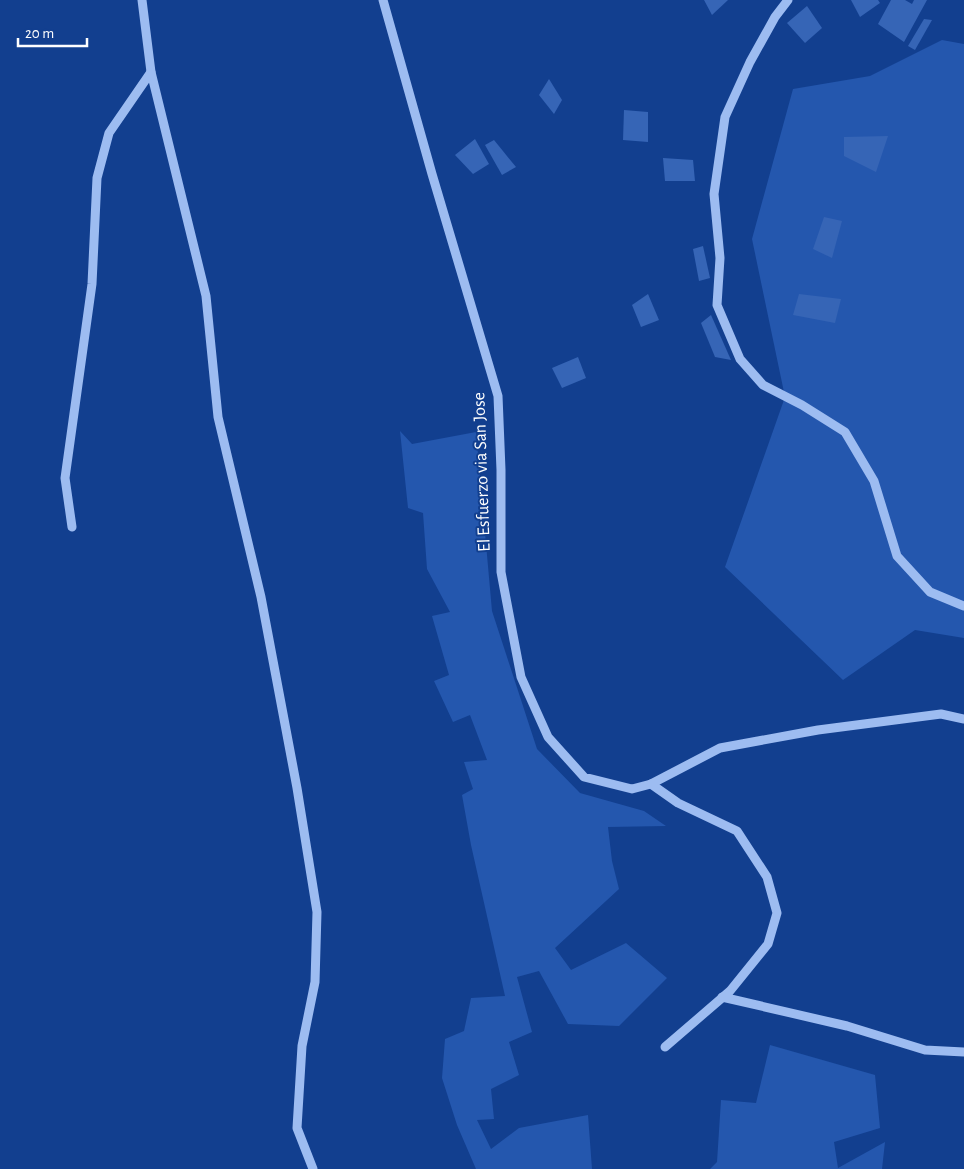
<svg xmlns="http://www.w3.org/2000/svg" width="964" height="1169" font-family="'Alegreya Sans',sans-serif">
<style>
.green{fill:#2457ae}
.building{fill:#3665b6}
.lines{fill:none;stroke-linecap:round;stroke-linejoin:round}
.minor{stroke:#9dbcf1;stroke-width:9}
.labels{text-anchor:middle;stroke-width:4;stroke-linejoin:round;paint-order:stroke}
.street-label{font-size:18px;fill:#fff;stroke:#123f8f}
</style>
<rect width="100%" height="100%" fill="#123f8f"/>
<g class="green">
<polygon points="942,40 964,44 964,638 915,630 843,680 725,567 785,397 752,239 793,89 870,76"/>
<polygon points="400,431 412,444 476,432 492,611 537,749 580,793 644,811 666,826 608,827 612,861 619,889 555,948 571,970 626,943 667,978 619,1026 568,1024 539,971 517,977 532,1032 509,1042 519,1075 491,1089 494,1119 477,1120 491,1149 519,1128 588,1115 592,1169 476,1169 457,1125 442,1078 445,1039 464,1031 471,998 505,996 471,845 462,795 473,789 464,762 487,760 470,715 453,722 434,681 449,675 432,616 450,612 427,569 423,513 408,508"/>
<polygon points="770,1045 875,1075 880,1128 834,1142 838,1168 885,1142 882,1169 710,1169 717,1162 721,1100 756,1103"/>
</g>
<g class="building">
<polygon points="704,0 728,0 712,15"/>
<polygon points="851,0 878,0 880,3 860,17"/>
<polygon points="891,0 905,0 912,4 914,0 927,0 904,42 878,24"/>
<polygon points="807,6 822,28 805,43 787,23"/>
<polygon points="924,19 932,20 915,50 908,46"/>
<polygon points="549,79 562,100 554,114 539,95"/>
<polygon points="624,110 648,112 648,142 623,140"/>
<polygon points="888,136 876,172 844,156 844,137"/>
<polygon points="475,139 489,164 473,174 455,155"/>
<polygon points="494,140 516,167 502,175 485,145"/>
<polygon points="663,158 693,160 695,181 665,181"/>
<polygon points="824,217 842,221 832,258 813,249"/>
<polygon points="703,246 710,278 699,281 693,249"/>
<polygon points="648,294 659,320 641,327 632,305"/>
<polygon points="799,294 841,299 835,323 793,315"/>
<polygon points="711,315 731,360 715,357 701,323"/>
<polygon points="578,357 586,378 562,388 552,368"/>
</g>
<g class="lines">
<g class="minor">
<polyline points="142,0 151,72 206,296 218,417 261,597 297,788 317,912 315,982 302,1046 297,1128 313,1169"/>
<polyline points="383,0 432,174 498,396 501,470 501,572 521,677 548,737 584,777 632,789 651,784 720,748 818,730 941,714 964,719"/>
<polyline points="788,0 775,17 750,62 725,117 714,194 720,258 717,305 740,359 763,385 802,405 845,432 874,481 897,556 930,592 964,606"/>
<polyline points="72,527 65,478 92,284 97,178 109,133 151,72"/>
<polyline points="651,784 678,803 737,831 767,877 777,913 768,944 730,991 665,1047"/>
<polyline points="722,997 847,1026 925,1050 964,1052"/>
</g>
</g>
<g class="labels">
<g class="street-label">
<text transform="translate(481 472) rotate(-92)" y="6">El Esfuerzo via San Jose</text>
</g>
</g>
<path d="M18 38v8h69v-8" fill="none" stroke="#ffffff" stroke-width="2.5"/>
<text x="25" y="38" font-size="15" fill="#ffffff" stroke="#123f8f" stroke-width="4" paint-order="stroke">20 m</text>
</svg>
